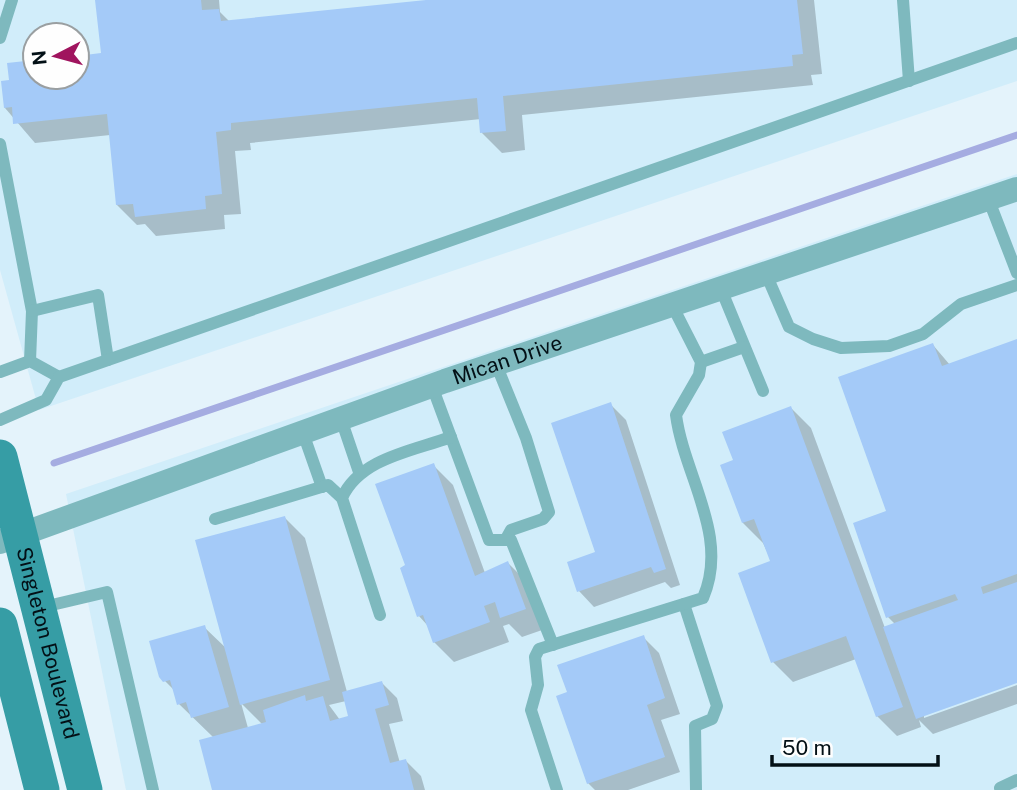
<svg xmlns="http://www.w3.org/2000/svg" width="1017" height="790" font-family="'Public Sans',sans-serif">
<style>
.built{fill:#d1edfa;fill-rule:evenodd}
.shadow{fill:#0003;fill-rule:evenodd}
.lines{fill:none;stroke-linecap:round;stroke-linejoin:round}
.stream{stroke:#a5ace1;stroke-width:7}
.building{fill:#a4caf8}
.service{stroke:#7eb9be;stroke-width:12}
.minor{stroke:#7eb9be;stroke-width:24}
.secondary{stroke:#369da5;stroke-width:35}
.labels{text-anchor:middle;stroke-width:5;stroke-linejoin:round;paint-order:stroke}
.street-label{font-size:21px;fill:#031016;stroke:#fefefe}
</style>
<rect width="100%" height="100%" fill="#e4f3fb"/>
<g class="built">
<path d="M 0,0 L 1017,0 L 1017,81 L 39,410 L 0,270 ZM 35,35 L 77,35 L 77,77 L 35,77 Z"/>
<polygon points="1017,174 1017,790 126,790 66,494"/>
</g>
<g class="shadow">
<polygon points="97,0 219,0 220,12 230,22 443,0 814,0 822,74 811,75 813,85 522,115 525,150 502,153 482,133 481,119 250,143 251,150 235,151 241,214 224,215 225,229 156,236 145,224 137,225 117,205 110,135 35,143 5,108 11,81 35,62 35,77 77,77 77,58 102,55"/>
<polygon points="1017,341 1017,681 924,715 924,718 1017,685 1017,704 933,734 919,720 921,727 897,736 877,716 856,659 793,682 773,662 740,574 772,562 763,543 743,523 736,461 791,408 811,428 885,628 895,624 888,617 888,512 933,345 950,365"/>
<polygon points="610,404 626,420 680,585 671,588 665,582 594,607 579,591 598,553"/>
<polygon points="433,465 453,485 485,573 508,563 528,583 545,629 522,637 509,624 503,626 509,642 454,662 434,642 428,626 419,616 407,566"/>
<path d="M 285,518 L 305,538 L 347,692 L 382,683 L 397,698 L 403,721 L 389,724 L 400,763 L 406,761 L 421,776 L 425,790 L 214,790 L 213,737 L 179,704 L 176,692 L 165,681 L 204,627 L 227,649 ZM 346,701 L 350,717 L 340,720 L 329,705 ZM 241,703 L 262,724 L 248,728 Z"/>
<polygon points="643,637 659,653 680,714 661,720 680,772 628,790 595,790 588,783 569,693"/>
</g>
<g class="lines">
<polyline class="stream" points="54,463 1017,135"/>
</g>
<g class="building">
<polygon points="95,0 201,0 202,10 219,9 221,21 426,0 797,0 803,54 792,55 793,66 503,96 506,131 480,133 477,98 231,123 231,130 216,132 222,194 205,196 206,209 135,217 133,204 116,205 107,114 13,124 12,107 4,108 1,81 9,80 7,63 35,60 35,77 77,77 77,56 101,53"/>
<polygon points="1017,339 1017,574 981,587 983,594 1017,582 1017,683 916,719 883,627 958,600 955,594 886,618 853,523 886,511 838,377 933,343 942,366"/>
<polygon points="611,402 666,569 654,573 651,567 577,592 567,562 595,552 551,423"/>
<polygon points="791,406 903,707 876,717 846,636 771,663 738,573 770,561 754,519 742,523 720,465 733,460 722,432"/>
<polygon points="434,463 475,576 508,561 526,609 500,618 495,602 484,606 490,622 433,643 423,615 417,617 400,568 405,565 375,484"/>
<polygon points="285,516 330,680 240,705 195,540"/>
<polygon points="205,625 229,707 191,718 186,702 177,705 170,680 163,682 159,677 149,641"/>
<polygon points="644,635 665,698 647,705 665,757 587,784 556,696 567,692 557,665"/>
<polygon points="382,681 389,705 375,709 390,763 406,759 414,790 212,790 199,740 266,722 263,710 305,695 306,701 323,696 330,721 348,716 342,692"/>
</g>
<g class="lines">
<g class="service">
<polyline points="903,0 909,81"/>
<polyline points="0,38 12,0"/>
<polyline points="0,144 32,311 30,361"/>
<polyline points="988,198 1017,273"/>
<polyline points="766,274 789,327 813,339 841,348 889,346 923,334 961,304 1017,285"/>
<polyline points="721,289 763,391"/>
<polyline points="32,311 98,295 108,360"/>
<polyline points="701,362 744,347"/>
<polyline points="496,364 526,438 549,512 543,519 511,530 506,539"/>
<polyline points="0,372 30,361 59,377"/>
<polyline points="432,386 489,540 511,540 553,645"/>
<polyline points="341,419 359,472"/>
<polyline points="0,420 46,400 59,377 1017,43"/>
<polyline points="303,433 322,487"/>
<polyline points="215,519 328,485 342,498"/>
<polyline points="684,604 717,706 712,719 695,726 696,790"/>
<polyline points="39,608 107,592 153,790"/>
<path d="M 380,615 L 342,498 C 360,458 413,451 451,437"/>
<polyline points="1000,788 1017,780"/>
<path d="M 557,790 L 531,710 L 538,685 L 535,657 L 539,649 L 703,598 C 730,536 684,476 676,415 L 699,375 L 701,362 L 672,305"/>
</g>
<path class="minor" id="s1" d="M 0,542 L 445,381 L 1017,189"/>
<g class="secondary">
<path id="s2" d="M 0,457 L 85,790"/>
<polyline points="0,625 42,790"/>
</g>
</g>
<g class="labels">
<g class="street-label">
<text dy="7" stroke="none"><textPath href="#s1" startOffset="539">Mican Drive</textPath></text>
<text dy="7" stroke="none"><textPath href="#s2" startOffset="192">Singleton Boulevard</textPath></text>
</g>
</g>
<g transform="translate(56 56) rotate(264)"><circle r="33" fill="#fefefe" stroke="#9a9fa1" stroke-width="2"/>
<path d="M0-5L12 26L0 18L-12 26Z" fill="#a0145e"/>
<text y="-10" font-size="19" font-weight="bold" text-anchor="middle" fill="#031016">N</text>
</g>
<path d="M772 755v10h166v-10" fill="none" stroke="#031016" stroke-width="3.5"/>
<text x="782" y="755" font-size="21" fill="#031016" stroke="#fefefe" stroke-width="5" paint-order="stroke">50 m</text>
</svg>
